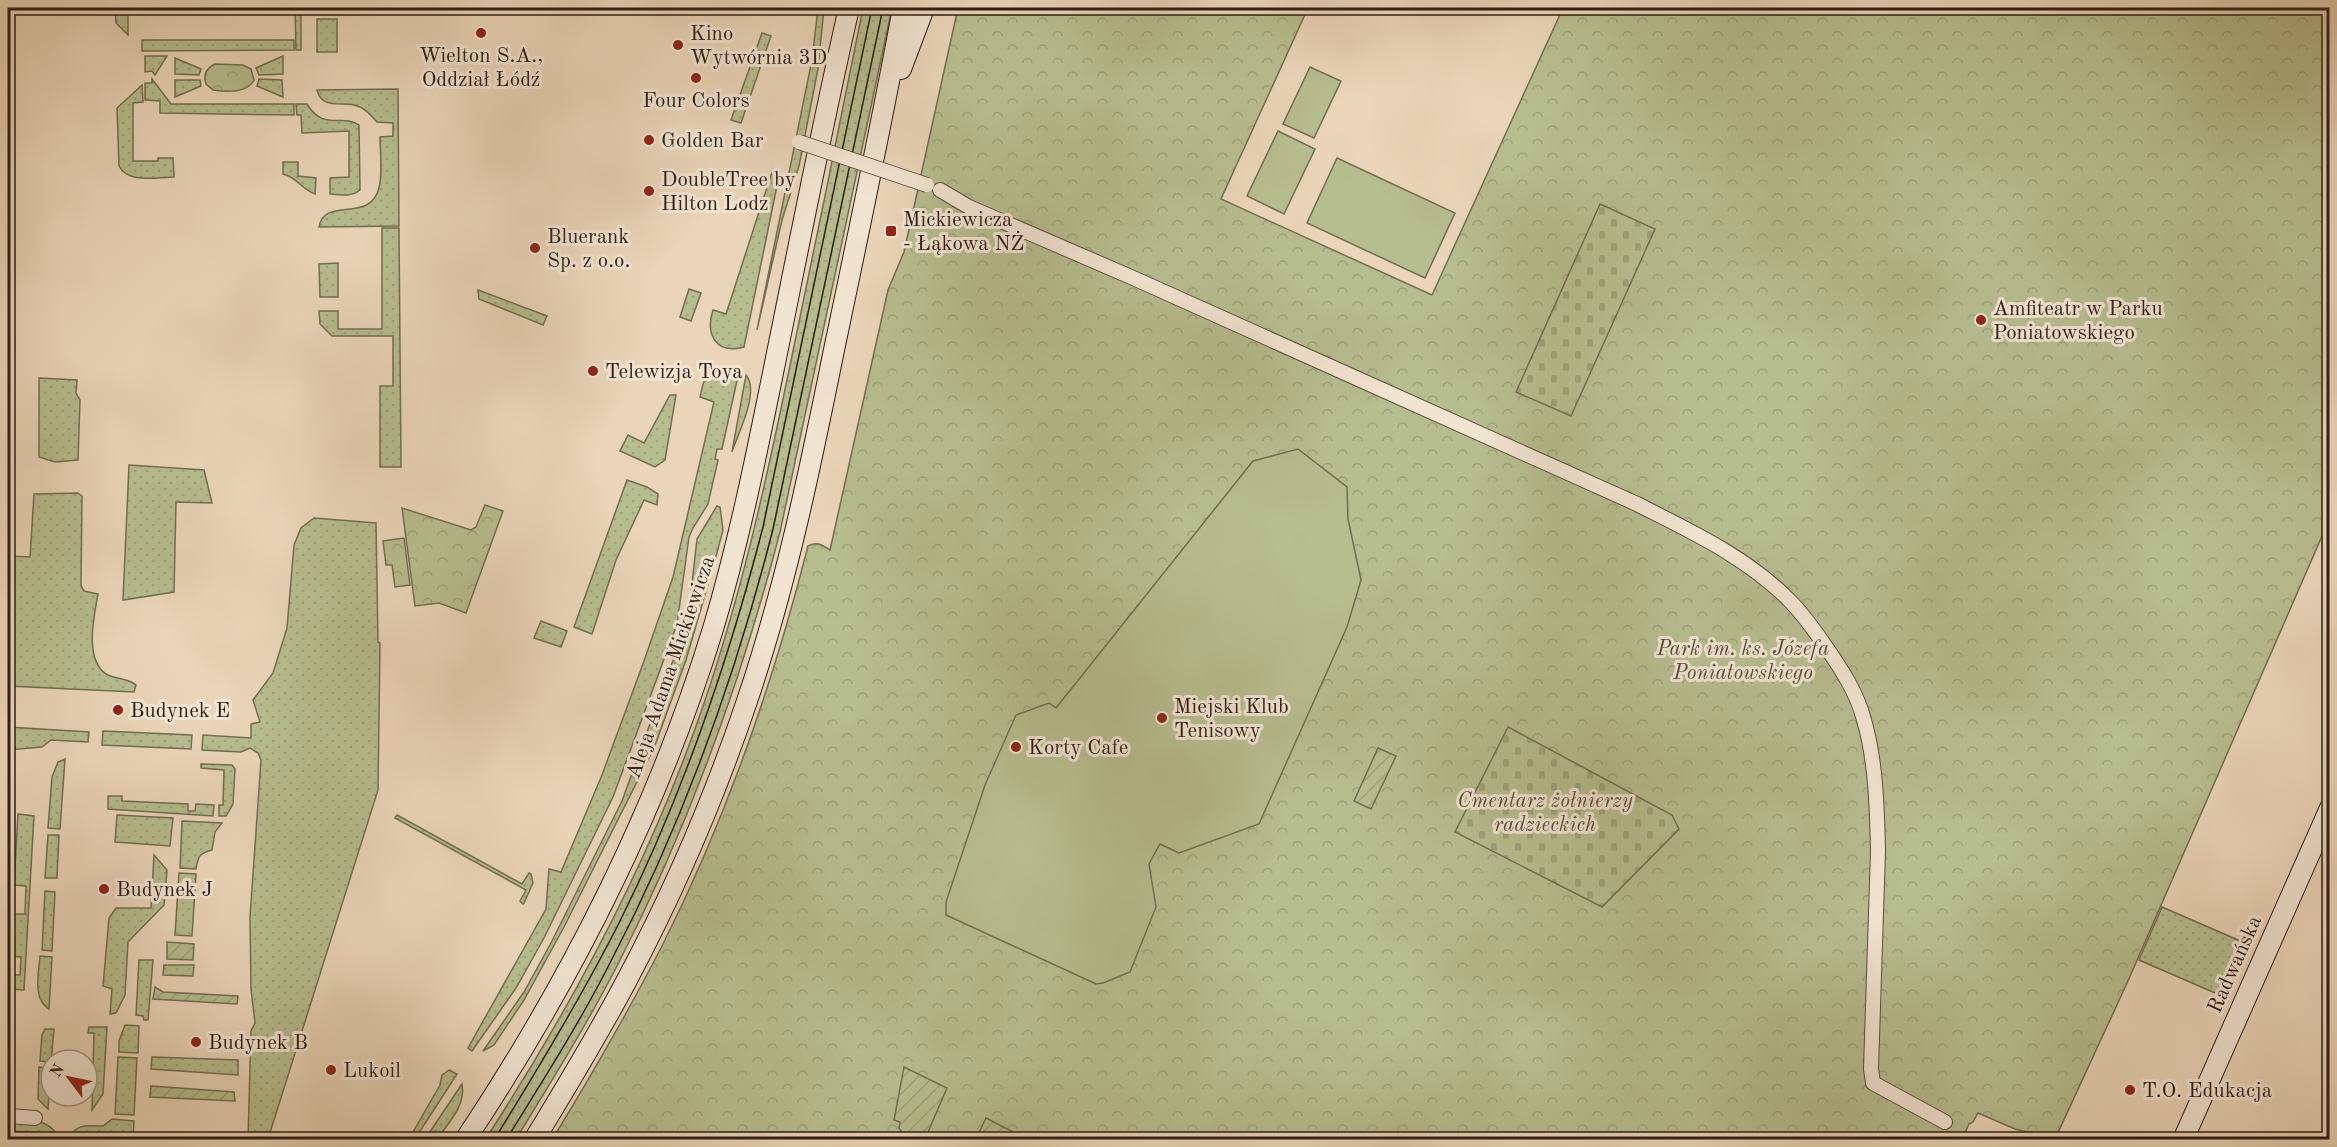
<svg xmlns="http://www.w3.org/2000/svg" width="2337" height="1147" font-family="'Old Standard TT',serif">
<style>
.grass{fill:url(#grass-dots);stroke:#726e51;stroke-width:1.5}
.forest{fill:url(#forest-crowns);stroke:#726e51;stroke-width:1.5}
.cemetery{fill:url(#cemetery-stones);stroke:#726e51;stroke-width:1.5}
.garden{fill:url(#garden-furrows);stroke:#726e51;stroke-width:1.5}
.pitch{fill:#b6bd8f;stroke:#726e51;stroke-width:1.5}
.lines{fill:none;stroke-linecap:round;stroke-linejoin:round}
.street-casing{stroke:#5d4c3c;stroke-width:16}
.secondary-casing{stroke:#2e1e13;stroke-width:22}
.street{stroke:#f1e4d1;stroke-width:14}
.secondary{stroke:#f1e4d1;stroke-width:20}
.tram{stroke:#2e1e13;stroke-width:1.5}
.street-bridge-casing{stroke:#5d4c3c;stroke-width:16;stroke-linecap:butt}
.street-bridge{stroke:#f1e4d1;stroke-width:14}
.poi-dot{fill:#8f2418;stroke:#f1e4d1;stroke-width:2}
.labels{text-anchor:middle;stroke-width:6;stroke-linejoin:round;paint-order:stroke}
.poi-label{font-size:21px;fill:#2e1e13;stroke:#f1e4d1;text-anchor:start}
.park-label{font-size:21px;font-style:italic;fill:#574e38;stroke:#f1e4d1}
.street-label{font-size:21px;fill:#2e1e13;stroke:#f1e4d1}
</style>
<defs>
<pattern id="grass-dots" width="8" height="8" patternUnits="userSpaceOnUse" patternTransform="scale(1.5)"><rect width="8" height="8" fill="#b6bd8f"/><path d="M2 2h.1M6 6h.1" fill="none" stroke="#9da27a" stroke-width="1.8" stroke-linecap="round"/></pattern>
<pattern id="forest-crowns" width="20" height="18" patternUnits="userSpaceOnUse" patternTransform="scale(1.5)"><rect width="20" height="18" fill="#b6bd8f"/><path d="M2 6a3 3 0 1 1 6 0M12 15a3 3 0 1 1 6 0" fill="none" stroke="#9da27a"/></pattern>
<pattern id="cemetery-stones" width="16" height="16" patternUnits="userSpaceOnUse" patternTransform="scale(1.5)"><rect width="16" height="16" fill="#b6bd8f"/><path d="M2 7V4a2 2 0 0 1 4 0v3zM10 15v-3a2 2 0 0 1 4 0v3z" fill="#9da27a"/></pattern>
<pattern id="garden-furrows" width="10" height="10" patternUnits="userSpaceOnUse" patternTransform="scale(1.5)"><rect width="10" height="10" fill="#b6bd8f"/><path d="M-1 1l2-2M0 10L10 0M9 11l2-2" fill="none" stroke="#9da27a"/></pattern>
</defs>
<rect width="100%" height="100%" fill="#ead5b8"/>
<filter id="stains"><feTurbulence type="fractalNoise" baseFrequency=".00333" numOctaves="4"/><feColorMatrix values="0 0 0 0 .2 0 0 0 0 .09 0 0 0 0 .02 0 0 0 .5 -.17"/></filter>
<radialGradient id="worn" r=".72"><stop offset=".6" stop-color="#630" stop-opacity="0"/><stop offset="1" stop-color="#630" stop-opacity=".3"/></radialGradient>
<g class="grass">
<polygon points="115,8 128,8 128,35 116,23"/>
<polygon points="295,8 301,8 301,50 296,50"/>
<polygon points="818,8 824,8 818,69 799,166 782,220 757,330 812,60"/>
<path d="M 863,8 L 892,8 L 780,532 C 741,682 688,828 617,966 C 586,1026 551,1082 516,1139 L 485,1140 C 570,1009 644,873 696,726 C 740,604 767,478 793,351 C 817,237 840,122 863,8 Z"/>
<rect x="317" y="19" width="20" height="33"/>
<polygon points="762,33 771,36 741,123 731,120"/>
<polygon points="142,40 294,40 294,50 142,51"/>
<polygon points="145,56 167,56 155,75 152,71 145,72"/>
<polygon points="283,56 283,74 259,75 256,68"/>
<polygon points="175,58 201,69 199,75 175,74"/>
<polygon points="152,79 171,104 294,104 294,115 160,113 160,101 145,100 145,83 152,83"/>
<polygon points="259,79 282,80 283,97 257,86"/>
<polygon points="175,80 200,80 201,86 175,97"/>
<path d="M 142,85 L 143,102 L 133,103 L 133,161 L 158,161 L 158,158 L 173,158 L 174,177 C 156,177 128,184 119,166 L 117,108 Z"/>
<path d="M 398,89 L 399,226 L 319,227 C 324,196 370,224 379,188 C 383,172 380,153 380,137 L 393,136 L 393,123 L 377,122 C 370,114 364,107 354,105 C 339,102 322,109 317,90 Z"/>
<path d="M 296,104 L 307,104 C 324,132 342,113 359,125 L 360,190 C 352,197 340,195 330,194 L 330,178 L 349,177 L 349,131 L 302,133 L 301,115 L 297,115 Z"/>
<path d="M 283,162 L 298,162 L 298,176 L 316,178 L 315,194 C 302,190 297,177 283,174 Z"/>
<path d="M 773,169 L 779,176 L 744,347 C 716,355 705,334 713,310 L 726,314 Z"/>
<polygon points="382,228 399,228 401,467 380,467 380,386 393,386 393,336 332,336 320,324 319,311 338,311 338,329 382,329"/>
<polygon points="338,263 338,297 320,297 319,264"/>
<polygon points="689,289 701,293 691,321 680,317"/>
<polygon points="478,290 547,316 543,325 479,299"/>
<polygon points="711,368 738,376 722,449 717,449 715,459 718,460 708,504 693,528 689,537 677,624 613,797 544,938 516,988 472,1051 468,1048 546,909 549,869 561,872 602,775 644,661 673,577 714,402 700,397 703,384"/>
<path d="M 746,375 C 760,392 738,433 732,452 Z"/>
<polygon points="39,378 77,380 76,393 80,400 78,460 55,462 39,457"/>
<polygon points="670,395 676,395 665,460 655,467 620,451 628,435 644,443"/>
<polygon points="129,465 204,470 212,503 176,502 174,592 123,600"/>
<polygon points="627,480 647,487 658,494 657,505 644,500 616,560 592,634 574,627"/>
<path d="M 78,493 L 82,496 L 81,586 L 84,591 L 98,594 C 94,616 84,659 106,674 C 116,680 127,677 136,685 L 134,692 L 8,686 L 8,556 L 30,557 L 34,494 Z"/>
<polygon points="717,506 720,507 723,530 714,564 686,660 654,748 564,927 524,1000 494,1045 483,1051 524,992 551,943 622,801 688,619 697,539"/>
<polygon points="314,518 376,523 378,642 380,643 378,790 268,1139 248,1139 251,1031 255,1023 251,989 250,917 261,760 258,753 250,748 241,752 202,750 203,735 251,738 251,724 260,722 253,700 273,673 287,628 294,545 301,528"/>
<polygon points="541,621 567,631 561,647 534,638"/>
<polygon points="8,727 89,732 88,742 51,740 42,747 8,750"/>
<polygon points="103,731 192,735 191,749 102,745"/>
<polygon points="65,759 60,829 48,828 52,777 58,762"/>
<polygon points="201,764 232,765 235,769 233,804 226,816 219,816 219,805 223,805 224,770 201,768"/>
<polygon points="108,796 122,796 122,801 188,804 188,811 195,811 196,804 214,805 213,816 108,809"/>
<polygon points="18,814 34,816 24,990 8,989 8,975 20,975 21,957 9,956 11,914 25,914 26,886 14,885"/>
<polygon points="117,815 173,818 170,846 115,842"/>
<polygon points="397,815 522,884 529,873 531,874 533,883 524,903 523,904 520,901 526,890 395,818"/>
<path d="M 182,821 L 222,823 L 215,832 L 212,850 C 199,853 198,857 196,869 L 180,868 Z"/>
<polygon points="48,835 59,835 57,878 45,878"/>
<polygon points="154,855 167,870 164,905 128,942 125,995 116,1013 110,1014 112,989 103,986 109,918 116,908 151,908"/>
<polygon points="179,873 196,874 192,936 175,935"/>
<polygon points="45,891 55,892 52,951 42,950"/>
<polygon points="2162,907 2245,943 2222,996 2139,960"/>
<path d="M 40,956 L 52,957 L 49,1009 C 32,999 39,973 40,956 Z"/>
<polygon points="139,960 153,960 148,1020 144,1020 143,1016 136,1015"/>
<polygon points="164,965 194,965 193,976 163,975"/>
<polygon points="125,1025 139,1026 138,1053 119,1052 119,1041"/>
<polygon points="89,1027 107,1027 103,1094 92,1110 94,1033 88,1033"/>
<polygon points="45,1029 54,1029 51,1062 40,1061 42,1035"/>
<polygon points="118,1057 137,1058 134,1115 115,1114"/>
<polygon points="152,1057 238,1060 238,1075 151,1069"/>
<polygon points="39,1067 51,1068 48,1109 38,1099"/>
<polygon points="449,1070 457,1074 415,1139 409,1139 440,1085 442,1075"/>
<path d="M 462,1084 C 466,1106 449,1122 437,1139 L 425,1139 Z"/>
<path d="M 112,1119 L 134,1121 L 133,1139 L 69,1139 C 75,1123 88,1126 103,1126 Z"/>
<path d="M 8,1121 C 25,1121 45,1117 56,1133 L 8,1131 Z"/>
</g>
<g class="forest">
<path d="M 958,8 L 1308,8 L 1221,199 L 1432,295 L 1563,8 L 2329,8 L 2329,520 L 2128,981 L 2055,1139 L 2015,1129 L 1978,1113 L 1973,1122 L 1969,1124 L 1962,1140 L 552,1140 C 591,1076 628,1012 662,946 C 726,819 773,684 808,546 C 818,541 822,545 830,550 L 888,290 L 904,252 Z"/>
<path d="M 215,64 L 243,65 L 251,69 L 254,80 C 247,94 226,92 213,90 L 206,84 C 203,75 207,68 215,64 Z"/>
<polygon points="485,505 503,511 466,613 439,603 415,606 402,508 471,530 476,527"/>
<polygon points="404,538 410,585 395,587 392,565 386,565 383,541"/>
</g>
<g class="cemetery">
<polygon points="1600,204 1655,229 1571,416 1516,392"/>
<polygon points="1508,727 1672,815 1679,829 1602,907 1455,832"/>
</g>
<g class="garden">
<polygon points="1378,748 1396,756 1371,809 1354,801"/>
<polygon points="167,942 194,944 193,960 167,959"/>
<polygon points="155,987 163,992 238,996 237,1004 153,999"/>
<polygon points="904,1067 947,1088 925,1139 907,1139 899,1128 900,1122 894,1120"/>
<polygon points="151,1086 234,1092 235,1101 150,1097"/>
<polygon points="986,1118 1017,1134 1016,1139 976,1139"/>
</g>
<g class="pitch">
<polygon points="1310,67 1341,81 1314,138 1283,124"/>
<polygon points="1278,131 1315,149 1284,214 1247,196"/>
<polygon points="1337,158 1455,213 1425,278 1307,223"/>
<polygon points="1298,449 1347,487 1348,519 1361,580 1347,627 1259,824 1179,853 1160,844 1149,864 1156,907 1130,972 1103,983 1096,984 946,915 946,902 985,785 1016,715 1049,703 1056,708 1253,461"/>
</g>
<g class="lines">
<g class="street-casing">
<g id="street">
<path d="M 940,190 L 969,207 L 1131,277 L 1637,504 C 1690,531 1747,557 1790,601 C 1804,615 1815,631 1826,647 C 1842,670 1857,693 1864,720 C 1876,761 1877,808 1878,851 L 1871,1069 L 1873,1083 L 1945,1122"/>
<polyline points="8,1116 35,1118"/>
</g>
</g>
<g class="secondary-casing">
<g id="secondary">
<polyline points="901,69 924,8"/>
<path d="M 465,1140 C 571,981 657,811 713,629 C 739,542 757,452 775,363 C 799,245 822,126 849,8"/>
<path d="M 534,1140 C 567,1086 599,1033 628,978 C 675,889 715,796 747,701 C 786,586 810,469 834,350 C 858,236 882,122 903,8"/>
<polyline points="2183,1140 2330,808"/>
</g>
</g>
<use href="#street" class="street"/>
<use href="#secondary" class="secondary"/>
<g class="tram">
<path d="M 494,1140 C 538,1069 581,998 619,923 C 682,797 728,663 763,527 L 872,8"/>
<path d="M 506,1140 C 542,1082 579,1024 610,963 C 682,825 735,679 773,529 L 883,8"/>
</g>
<g class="street-bridge-casing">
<polyline id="street-bridge" points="799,142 927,185"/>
</g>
<use href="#street-bridge" class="street-bridge"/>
</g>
<g class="poi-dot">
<circle cx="481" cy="33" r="6"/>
<circle cx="678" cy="45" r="6"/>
<circle cx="696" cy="78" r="6"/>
<circle cx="649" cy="140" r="6"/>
<circle cx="649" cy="191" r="6"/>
<rect x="885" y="225" width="12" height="12" rx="3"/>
<circle cx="535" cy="248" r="6"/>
<circle cx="1981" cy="320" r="6"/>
<circle cx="593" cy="371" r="6"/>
<circle cx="118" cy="710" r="6"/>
<circle cx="1162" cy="718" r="6"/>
<circle cx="1016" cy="747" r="6"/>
<circle cx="104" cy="889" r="6"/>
<circle cx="196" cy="1042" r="6"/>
<circle cx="331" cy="1070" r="6"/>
<circle cx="2130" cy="1090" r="6"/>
</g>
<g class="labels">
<g class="poi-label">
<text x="690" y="40">Kino<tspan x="690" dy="24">Wytwórnia 3D</tspan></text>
<text x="481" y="62" text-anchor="middle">Wielton S.A.,<tspan x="481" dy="24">Oddział Łódź</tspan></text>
<text x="696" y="107" text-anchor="middle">Four Colors</text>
<text x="661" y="147">Golden Bar</text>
<text x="661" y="186">DoubleTree by<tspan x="661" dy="24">Hilton Lodz</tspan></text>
<text x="903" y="226">Mickiewicza<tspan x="903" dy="24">- Łąkowa NŻ</tspan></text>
<text x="547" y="243">Bluerank<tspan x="547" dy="24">Sp. z o.o.</tspan></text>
<text x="1993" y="315">Amfiteatr w Parku<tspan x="1993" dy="24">Poniatowskiego</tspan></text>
<text x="605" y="378">Telewizja Toya</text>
<text x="1174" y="713">Miejski Klub<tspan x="1174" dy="24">Tenisowy</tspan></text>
<text x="130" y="717">Budynek E</text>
<text x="1028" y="754">Korty Cafe</text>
<text x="116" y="896">Budynek J</text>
<text x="208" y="1049">Budynek B</text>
<text x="343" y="1077">Lukoil</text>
<text x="2142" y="1097">T.O. Edukacja</text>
</g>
<g class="park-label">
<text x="1743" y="655">Park im. ks. Józefa<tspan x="1743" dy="24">Poniatowskiego</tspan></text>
<text x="1545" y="807">Cmentarz żołnierzy<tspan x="1545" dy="24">radzieckich</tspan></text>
</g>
<g class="street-label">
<text transform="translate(670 667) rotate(-71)" y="7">Aleja Adama Mickiewicza</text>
<text transform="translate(2234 964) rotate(-66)" y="7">Radwańska</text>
</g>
</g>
<rect width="2337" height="1147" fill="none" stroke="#ead5b8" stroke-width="30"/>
<rect x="9" y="9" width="2319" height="1129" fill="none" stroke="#2e1e13" stroke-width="3"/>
<rect x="15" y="15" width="2307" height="1117" fill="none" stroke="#2e1e13" stroke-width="1.5"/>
<g transform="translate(69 1078) rotate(302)"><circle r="28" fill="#f1e4d1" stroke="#a39585" stroke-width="1.5"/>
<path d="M0-4.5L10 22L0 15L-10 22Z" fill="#8f2418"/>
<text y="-9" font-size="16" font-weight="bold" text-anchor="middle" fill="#2e1e13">N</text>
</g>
<rect width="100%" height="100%" filter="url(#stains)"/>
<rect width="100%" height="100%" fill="url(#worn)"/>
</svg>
